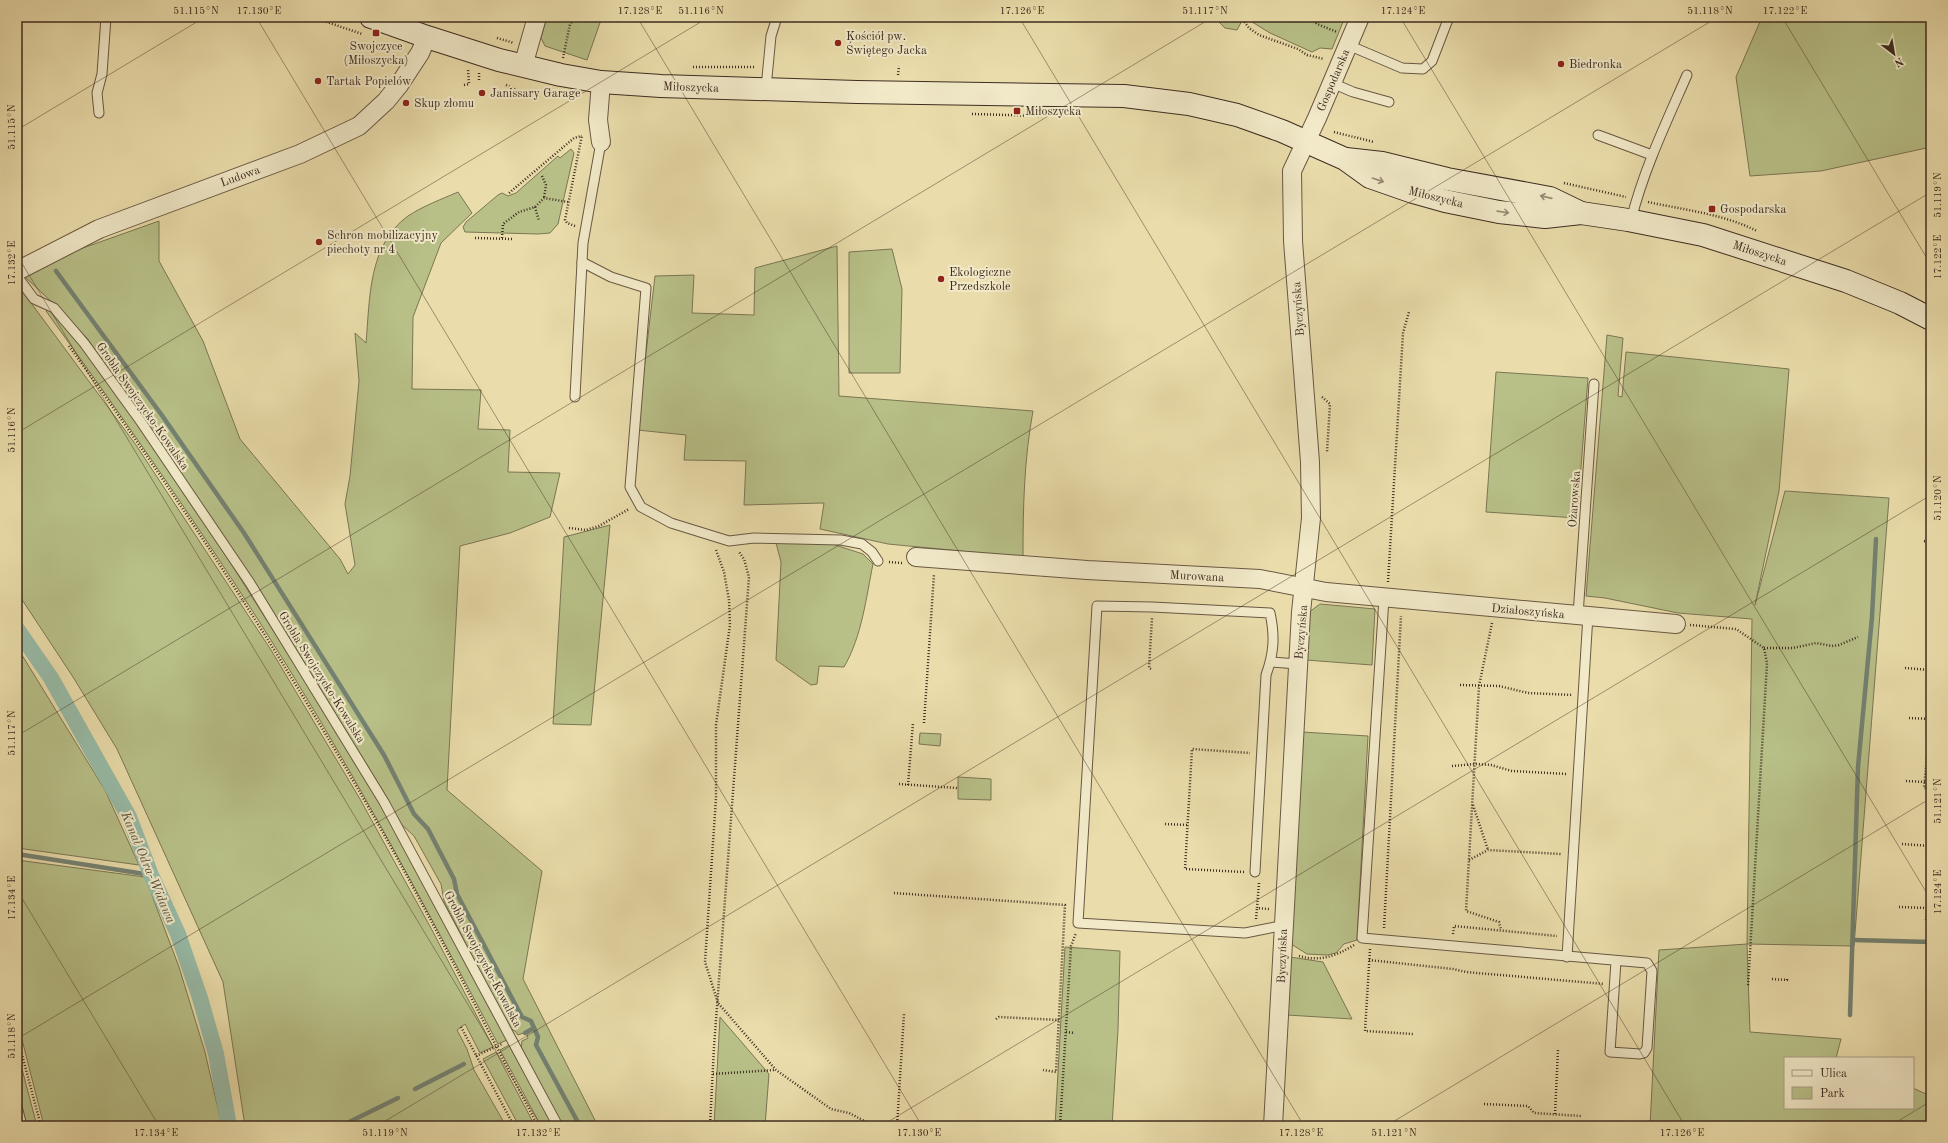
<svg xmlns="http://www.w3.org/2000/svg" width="1948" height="1143" font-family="'Old Standard TT',serif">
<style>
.green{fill:#b8c088;stroke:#7b7654}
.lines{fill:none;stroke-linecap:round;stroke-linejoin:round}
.stream{stroke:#748272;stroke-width:4.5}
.canal{stroke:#98bca9;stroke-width:16}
.lane-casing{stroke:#695843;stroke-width:11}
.street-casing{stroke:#695843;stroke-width:20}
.secondary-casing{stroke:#3e2c20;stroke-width:24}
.path{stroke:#3e2c20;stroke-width:2.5;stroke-dasharray:1 2;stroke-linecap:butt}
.lane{stroke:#f1e9c8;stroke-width:9}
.street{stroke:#f1e9c8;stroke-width:18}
.secondary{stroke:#f1e9c8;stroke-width:22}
.oneway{stroke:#988a74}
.ticks{fill:none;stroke:#3e2c20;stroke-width:1;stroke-opacity:0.45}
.poi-dot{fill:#8f2418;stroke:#f1e9c8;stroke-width:1.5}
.labels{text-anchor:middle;stroke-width:4;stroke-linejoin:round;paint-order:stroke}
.poi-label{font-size:12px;fill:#3e2c20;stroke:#f1e9c8;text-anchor:start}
.street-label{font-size:12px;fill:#3e2c20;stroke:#f1e9c8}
.water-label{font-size:13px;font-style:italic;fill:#545042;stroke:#f1e9c8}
.neatline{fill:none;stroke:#3e2c20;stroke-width:1.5}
.ticks-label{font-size:10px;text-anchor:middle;fill:#3e2c20}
</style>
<rect width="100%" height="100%" fill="#eaddab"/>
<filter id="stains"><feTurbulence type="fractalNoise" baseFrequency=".005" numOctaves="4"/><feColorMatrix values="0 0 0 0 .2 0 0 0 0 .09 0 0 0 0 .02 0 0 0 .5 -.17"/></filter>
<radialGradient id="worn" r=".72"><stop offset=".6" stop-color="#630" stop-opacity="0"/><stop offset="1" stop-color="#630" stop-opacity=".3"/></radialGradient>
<g class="green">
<polygon points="547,17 602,17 587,60 545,46 541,38"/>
<polygon points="1214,17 1345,17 1332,49 1320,48 1312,52 1270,33 1244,17 1237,30 1225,28"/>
<polygon points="1762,17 1931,17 1931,147 1821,171 1750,176 1736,77"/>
<polygon points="571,149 574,153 558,224 550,233 538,234 465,232 463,227 466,222 498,195 502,193 508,196 516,193 558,156 560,158"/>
<path d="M 458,192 L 472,213 L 441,243 L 413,317 L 412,389 L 481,390 L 478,429 L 510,430 L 508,472 L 560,473 L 550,517 L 510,533 L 460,546 L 447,790 L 542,871 L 523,979 L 598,1126 L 562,1126 L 521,1049 L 522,1041 L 528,1038 L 526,1032 L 518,1035 L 515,1031 L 509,1028 L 444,901 L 441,884 L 414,836 L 399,822 L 389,801 L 261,592 L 87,338 L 58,308 L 24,276 L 66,254 L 159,221 L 159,261 L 203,341 L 240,439 L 340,559 L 348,574 L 355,565 L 345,504 L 350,476 L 359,381 L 355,333 L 366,343 C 370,298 368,245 408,216 C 423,206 442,199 458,192 Z"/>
<path d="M 837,246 L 839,396 L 1033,411 C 1024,460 1023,507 1023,557 L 888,544 L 820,529 L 824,503 L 744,505 L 746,461 L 684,460 L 686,435 L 637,430 L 655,276 L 694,275 L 692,313 L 754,315 L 755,268 Z"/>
<polygon points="892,249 902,289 900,373 849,373 849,252"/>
<polygon points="17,284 136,445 271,650 360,799 432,930 493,1047 480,1053 465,1024 457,1030 467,1049 474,1070 506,1126 245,1126 223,982 117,749 73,677 17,592"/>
<path d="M 49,309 L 80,344 L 130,414 L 218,543 L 303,678 L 396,829 L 507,1040 L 498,1044 C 422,900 345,755 257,618 C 190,513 119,412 46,311 Z"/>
<polygon points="1607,335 1623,338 1618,396 1622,397 1626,352 1789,369 1779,491 1755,605 1785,491 1889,498 1854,946 1747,944 1750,1032 1841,1039 1836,1058 1785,1058 1785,1108 1913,1108 1913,1088 1928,1095 1931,1101 1931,1126 1650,1126 1659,950 1747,944 1752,619 1678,613 1605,598 1586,596"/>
<polygon points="1496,372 1588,378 1577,518 1486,512"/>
<polygon points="610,525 591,725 553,724 564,537"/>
<path d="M 826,542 L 863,554 L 873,564 C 866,598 862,636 844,667 L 819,666 L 817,684 L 811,685 L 776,660 L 781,562 L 776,543 Z"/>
<polygon points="1320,604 1375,609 1372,665 1306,660 1308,613"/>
<polygon points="17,647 105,790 139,865 17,848"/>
<polygon points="1302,732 1368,736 1357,940 1344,944 1336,953 1327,955 1307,954 1291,944"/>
<polygon points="920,733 941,734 940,746 919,744"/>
<polygon points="958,777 991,779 991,800 958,799"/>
<polygon points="17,860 145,877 179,967 205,1052 222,1126 44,1126 17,1020"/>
<polygon points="1065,947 1120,951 1118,1030 1112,1126 1055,1126"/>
<polygon points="1290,957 1323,962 1352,1019 1287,1015"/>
<polygon points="720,1017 769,1074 765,1126 714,1126"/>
<polygon points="509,1045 553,1126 541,1126 500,1050"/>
<polygon points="17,1050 37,1126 27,1126 17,1088"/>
<polygon points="496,1052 535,1126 519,1126 483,1059"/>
</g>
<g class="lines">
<g class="stream">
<polyline points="56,271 161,414 244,533 384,755 414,814 428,829 454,879 457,894 522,1017 531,1021 538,1037 536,1045 580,1126"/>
<polyline points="17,854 151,875"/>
<polyline points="1853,940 1931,942"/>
<polyline points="1850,1015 1858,767 1872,617 1876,539"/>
<polyline points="525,1033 534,1028"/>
<polyline points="415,1089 464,1064"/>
<polyline points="341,1126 398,1098"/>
</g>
<polyline class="canal" points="17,629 51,678 129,817 151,875 178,934 200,998 216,1054 229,1126"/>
<g class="lane-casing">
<g id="lane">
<polyline points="1348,45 1402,68 1423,69 1432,61 1449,17"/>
<polyline points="1332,83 1353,92 1389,102"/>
<polyline points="766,88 771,36 777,17"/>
<polyline points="99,113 97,93 102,74 106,17"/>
<polyline points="1598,135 1652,155"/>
<path d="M 1631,220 C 1644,169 1666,123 1687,75"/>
<polyline points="582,262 611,277 646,288 630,487 641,507 671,523 729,541 754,538 841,540 862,544 872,552 878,561"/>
<polyline points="17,276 34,299 54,308 84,343 139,419 250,583 384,802 558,1126"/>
<polyline points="575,397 583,243 601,142"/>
<polyline points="1384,598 1362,938 1647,963 1652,971 1647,1048 1644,1053 1640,1054 1610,1052 1616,961"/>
<polyline points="1578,615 1594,384"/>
<polyline points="1271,662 1298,664"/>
<path d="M 1255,872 L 1266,675 C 1274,653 1275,636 1270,613 L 1152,607 L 1097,606 L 1078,923 L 1245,933 L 1275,927 L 1283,928"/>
<polyline points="1567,957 1588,615"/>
<polyline points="17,1107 22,1126"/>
</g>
</g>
<g class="street-casing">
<g id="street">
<polyline points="523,66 537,17"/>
<polyline points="601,142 598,120 601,82"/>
<polyline points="17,271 99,229 300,154 359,126 386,101 399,85 420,53 427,37"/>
<polyline points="916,557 1087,570 1260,579 1326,592 1676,624"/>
<polyline points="1273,1126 1301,612 1311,518 1310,462 1293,241 1292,171 1317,118 1360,17"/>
</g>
</g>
<g class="secondary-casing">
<g id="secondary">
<polyline points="371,17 427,37 499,60 561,75 601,82 661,86 857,92 1124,96 1189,104 1237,115 1282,131 1345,159 1370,177 1413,192 1445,201 1499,212 1545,217 1581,213 1628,220 1703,235 1846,281 1900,303 1931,319"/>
<polyline points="1346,159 1382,163 1447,179 1550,198 1581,213"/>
</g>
</g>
<g class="path">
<polyline points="312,17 362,34"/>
<polyline points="1241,17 1249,28 1259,35 1298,49 1307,55 1324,59"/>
<polyline points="1309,17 1317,24 1337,32"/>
<polyline points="497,38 514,43"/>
<polyline points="563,58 570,24 576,17"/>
<polyline points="693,67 756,67"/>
<polyline points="479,73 479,80"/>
<polyline points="898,75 899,66"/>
<polyline points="464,85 469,84 468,69"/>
<polyline points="506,85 534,98"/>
<polyline points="972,114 1042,116 1053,115"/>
<polyline points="1334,132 1374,142"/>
<polyline points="542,176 546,185 544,198"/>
<polyline points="1564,183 1626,197"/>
<polyline points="509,193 574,138 582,136"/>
<path d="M 1648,202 C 1685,210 1723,214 1757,231"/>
<polyline points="535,207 539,221"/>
<polyline points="575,226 567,223 565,220 582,135"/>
<polyline points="475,238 512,239"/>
<polyline points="502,238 503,224 519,212 535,207 544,198 568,202"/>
<path d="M 69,346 C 182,502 287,663 382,831 C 437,928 486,1028 538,1126"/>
<polyline points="1322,397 1330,404 1327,452"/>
<polyline points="569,528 586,530 599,526 629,509"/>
<polyline points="1924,541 1931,542"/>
<polyline points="716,550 724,572 729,600 730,625 716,725 716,798 705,962 718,1003 776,1070 831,1109 849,1113 874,1126"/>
<polyline points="889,562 902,563"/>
<polyline points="1388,582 1403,333 1409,312"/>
<polyline points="1492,623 1479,686 1466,911 1499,922 1501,930"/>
<polyline points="1690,625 1736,629 1764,648 1767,663 1748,987"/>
<polyline points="1764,648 1793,648 1816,643 1832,646 1839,645 1858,637"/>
<polyline points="1905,668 1931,670"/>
<polyline points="1151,669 1149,668 1152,618"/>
<polyline points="1460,685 1499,686 1528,693 1573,695"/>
<polyline points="1931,714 1924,788 1931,789"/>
<polyline points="1909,718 1930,719"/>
<polyline points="924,723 934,574"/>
<polyline points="1452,766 1475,764 1491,765 1512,771 1567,774"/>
<polyline points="1906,781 1925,782"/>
<polyline points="899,784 957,788"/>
<polyline points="908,785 913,723"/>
<polyline points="1473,805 1488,850"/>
<polyline points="1165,824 1187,825"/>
<polyline points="1902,844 1931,846"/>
<polyline points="1931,859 1926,921 1931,921"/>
<polyline points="1469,860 1488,850 1561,854"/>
<polyline points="1244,872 1185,869 1192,749 1250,753"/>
<polyline points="1259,883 1257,908 1269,909"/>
<polyline points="894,893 1065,905 1056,1072 1043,1070"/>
<polyline points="1899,907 1927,908"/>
<polyline points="1256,919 1257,908"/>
<polyline points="1384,928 1401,616"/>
<polyline points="1453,934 1454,926 1557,936"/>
<polyline points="1370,949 1365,1031 1413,1034"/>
<path d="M 1299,956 C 1320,962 1336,956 1354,945"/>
<polyline points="1369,960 1453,969 1466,972 1604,984"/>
<polyline points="1927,968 1931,966"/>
<polyline points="1772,979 1787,980 1787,978"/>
<polyline points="996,1019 999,1017 1059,1020"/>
<polyline points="461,1027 514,1126"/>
<polyline points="1066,1032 1075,1033"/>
<polyline points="17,1036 41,1126"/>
<polyline points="476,1056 502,1044"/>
<polyline points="713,1074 775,1070"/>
<polyline points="1484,1104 1528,1106 1534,1113 1581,1116"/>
<polyline points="1555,1114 1558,1050"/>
<polyline points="710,1126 714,1047 749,577 744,559 739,552"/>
<polyline points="897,1126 904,1014"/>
<polyline points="1060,1126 1071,946 1076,933"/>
</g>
<use href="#lane" class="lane"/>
<use href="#street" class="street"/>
<use href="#secondary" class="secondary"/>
</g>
<defs><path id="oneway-shaft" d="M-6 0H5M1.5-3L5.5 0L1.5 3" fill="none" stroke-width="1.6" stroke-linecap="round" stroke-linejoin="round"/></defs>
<g class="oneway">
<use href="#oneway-shaft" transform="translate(1378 180) rotate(19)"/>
<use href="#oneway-shaft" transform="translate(1546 197) rotate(-167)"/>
<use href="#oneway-shaft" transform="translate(1503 212) rotate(8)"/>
</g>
<path class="ticks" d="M 256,17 L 922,1126M 637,17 L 1304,1126M 1019,17 L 1685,1126M 1400,17 L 1931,900M 1782,17 L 1931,265M 17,130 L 205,17M 17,255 L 541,1126M 17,433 L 709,17M 17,736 L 1213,17M 17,890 L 159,1126M 17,1039 L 1718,17M 377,1126 L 1931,192M 881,1126 L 1931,495M 1386,1126 L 1931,798M 1890,1126 L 1931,1101"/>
<g class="poi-dot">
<rect x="372" y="29" width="8" height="8" rx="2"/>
<circle cx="838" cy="43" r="4"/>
<circle cx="1561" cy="64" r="4"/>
<circle cx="318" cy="81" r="4"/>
<circle cx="482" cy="93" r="4"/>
<circle cx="406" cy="103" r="4"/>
<rect x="1013" y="107" width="8" height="8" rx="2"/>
<rect x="1708" y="205" width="8" height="8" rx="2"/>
<circle cx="319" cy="242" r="4"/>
<circle cx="941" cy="279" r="4"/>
</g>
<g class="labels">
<g class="poi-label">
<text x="846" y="40">Kościół pw.<tspan x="846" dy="14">Świętego Jacka</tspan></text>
<text x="376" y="50" text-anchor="middle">Swojczyce<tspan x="376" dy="14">(Miłoszycka)</tspan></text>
<text x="1569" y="68">Biedronka</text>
<text x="326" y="85">Tartak Popielów</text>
<text x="490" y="97">Janissary Garage</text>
<text x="414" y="107">Skup złomu</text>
<text x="1025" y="115">Miłoszycka</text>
<text x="1720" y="213">Gospodarska</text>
<text x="327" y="239">Schron mobilizacyjny<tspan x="327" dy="14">piechoty nr 4</tspan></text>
<text x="949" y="276">Ekologiczne<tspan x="949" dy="14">Przedszkole</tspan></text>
</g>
<g class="street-label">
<text transform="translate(1333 80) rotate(-67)" y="4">Gospodarska</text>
<text transform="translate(691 87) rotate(2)" y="4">Miłoszycka</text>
<text transform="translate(240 176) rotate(-20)" y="4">Ludowa</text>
<text transform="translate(1436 197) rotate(14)" y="4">Miłoszycka</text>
<text transform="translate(1760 253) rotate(18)" y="4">Miłoszycka</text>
<text transform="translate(1298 309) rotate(-94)" y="4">Byczyńska</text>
<text transform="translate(143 406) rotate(55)" y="4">Grobla Swojczycko-Kowalska</text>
<text transform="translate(1574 499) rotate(-86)" y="4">Ożarowska</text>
<text transform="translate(1197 576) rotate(3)" y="4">Murowana</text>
<text transform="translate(1528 611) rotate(5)" y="4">Działoszyńska</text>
<text transform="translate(1301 632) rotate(-85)" y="4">Byczyńska</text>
<text transform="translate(322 677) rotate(58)" y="4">Grobla Swojczycko-Kowalska</text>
<text transform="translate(1282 956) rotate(-88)" y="4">Byczyńska</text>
<text transform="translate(483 959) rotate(62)" y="4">Grobla Swojczycko-Kowalska</text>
</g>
<g class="water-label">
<text transform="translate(149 867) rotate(67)" y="5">Kanał Odra-Widawa</text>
</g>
</g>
<rect width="1948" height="1143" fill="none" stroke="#eaddab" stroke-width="44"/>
<rect x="1784" y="1057" width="130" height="52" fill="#f1e9c8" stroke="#a99d85"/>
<rect x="1792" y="1070" width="20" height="6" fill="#f1e9c8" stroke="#a99d85"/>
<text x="1820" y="1077" font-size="12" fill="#3e2c20">Ulica</text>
<rect x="1792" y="1087" width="20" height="12" fill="#b8c088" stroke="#a99d85"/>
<text x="1820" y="1097" font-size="12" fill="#3e2c20">Park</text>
<g transform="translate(1894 54) rotate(149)" stroke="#f1e9c8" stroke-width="3" paint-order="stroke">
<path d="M0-3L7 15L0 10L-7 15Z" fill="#3e2c20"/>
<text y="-6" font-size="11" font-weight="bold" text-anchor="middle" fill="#3e2c20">N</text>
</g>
<rect x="22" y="22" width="1904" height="1099" class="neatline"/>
<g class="ticks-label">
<text x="196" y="14">51.115°N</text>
<text x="259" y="14">17.130°E</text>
<text x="640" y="14">17.128°E</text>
<text x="701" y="14">51.116°N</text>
<text x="1022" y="14">17.126°E</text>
<text x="1205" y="14">51.117°N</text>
<text x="1403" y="14">17.124°E</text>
<text x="1710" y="14">51.118°N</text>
<text x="1785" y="14">17.122°E</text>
<text transform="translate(11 127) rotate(-90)" y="4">51.115°N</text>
<text transform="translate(1937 195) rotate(-90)" y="4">51.119°N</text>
<text transform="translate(1937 257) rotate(-90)" y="4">17.122°E</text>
<text transform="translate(11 263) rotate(-90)" y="4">17.132°E</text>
<text transform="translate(11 430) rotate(-90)" y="4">51.116°N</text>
<text transform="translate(1937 498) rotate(-90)" y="4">51.120°N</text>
<text transform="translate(11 733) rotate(-90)" y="4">51.117°N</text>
<text transform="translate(1937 801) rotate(-90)" y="4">51.121°N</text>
<text transform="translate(1937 892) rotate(-90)" y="4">17.124°E</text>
<text transform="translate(11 898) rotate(-90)" y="4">17.134°E</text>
<text transform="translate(11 1036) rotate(-90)" y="4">51.118°N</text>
<text x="156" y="1136">17.134°E</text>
<text x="385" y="1136">51.119°N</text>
<text x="538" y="1136">17.132°E</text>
<text x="919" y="1136">17.130°E</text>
<text x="1301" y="1136">17.128°E</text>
<text x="1394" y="1136">51.121°N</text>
<text x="1682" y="1136">17.126°E</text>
</g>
<rect width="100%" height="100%" filter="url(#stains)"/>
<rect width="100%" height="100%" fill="url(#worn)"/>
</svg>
